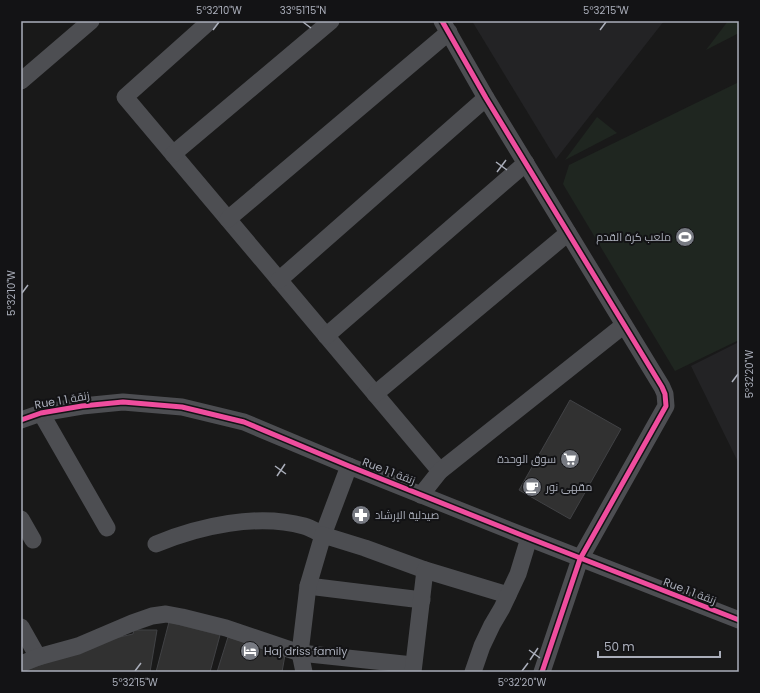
<svg xmlns="http://www.w3.org/2000/svg" width="760" height="693" font-family="Poppins,Cairo,sans-serif">
<style>
.built{fill:#232325}
.green{fill:#1f2620}
.building{fill:#313131;stroke:#414245}
.lines{fill:none;stroke-linecap:round;stroke-linejoin:round}
.minor{stroke:#4d4e52;stroke-width:17}
.cycleway-casing{stroke:#131315;stroke-width:8}
.cycleway{stroke:#ef4d9e;stroke-width:5}
.ticks{fill:none;stroke:#aaaeba;stroke-width:1.5}
.labels{text-anchor:middle;stroke-width:4;stroke-linejoin:round;paint-order:stroke}
.poi-label{font-size:11px;fill:#aaaeba;stroke:#131315;text-anchor:start}
.street-label{font-size:11px;fill:#aaaeba;stroke:#131315}
.neatline{fill:none;stroke:#aaaeba;stroke-width:1.5}
.ticks-label{font-size:10px;text-anchor:middle;fill:#aaaeba}
</style>
<rect width="100%" height="100%" fill="#191919"/>
<g class="built">
<polygon points="472,21 664,21 556,159"/>
<polygon points="739,342 739,464 691,366"/>
</g>
<g class="green">
<polygon points="728,21 739,21 739,33 706,50"/>
<polygon points="739,82 739,340 675,371 563,184 569,165"/>
<polygon points="597,117 617,133 565,160"/>
</g>
<g class="building">
<polygon points="570,400 621,429 570,519 519,490"/>
<polygon points="169,622 220,635 210,672 156,672"/>
<polygon points="134,630 157,630 150,672 21,672 111,639 133,634"/>
<polygon points="228,637 285,655 282,672 217,672"/>
</g>
<g class="lines">
<g class="minor">
<polyline points="210,21 125,97 440,471"/>
<polyline points="442,21 486,98 662,387 665,394 666,406 580,559 542,672"/>
<polyline points="21,81 91,21"/>
<polyline points="173,154 331,21"/>
<polyline points="228,219 449,32"/>
<polyline points="279,280 486,98"/>
<polyline points="326,336 526,163"/>
<polyline points="375,394 568,233"/>
<polyline points="41,413 107,528"/>
<polyline points="21,420 41,413 82,406 123,402 182,407 244,422 349,466 529,538 739,620"/>
<polyline points="421,495 440,471 624,325"/>
<polyline points="21,519 33,540"/>
<path d="M 156,544 C 199,526 258,513 304,526 C 311,528 317,532 323,535 L 349,466"/>
<polyline points="308,586 422,600"/>
<polyline points="21,627 38,657"/>
<polyline points="21,664 38,657 78,646 132,623 152,616 166,614 182,617 226,628 300,653 413,665"/>
<polyline points="304,672 300,653 308,586 323,535 365,548 425,570"/>
<polyline points="413,672 425,570 508,595"/>
<polyline points="473,672 482,646 492,625 502,608 518,574 529,538"/>
</g>
<g class="cycleway-casing">
<g id="cycleway">
<polyline points="442,21 486,98 662,387 665,394 666,406 580,559 542,672"/>
<polyline points="21,420 41,413 82,406 123,402 182,407 244,422 349,466 529,538 739,620"/>
</g>
</g>
<use href="#cycleway" class="cycleway"/>
</g>
<path class="ticks" d="M 303,22 L 311,28M 213,30 L 219,22M 600,30 L 606,22M 496,162 L 507,170M 497,172 L 506,160M 22,293 L 28,285M 732,382 L 738,374M 275,466 L 286,474M 277,476 L 285,464M 529,650 L 540,658M 530,660 L 538,648M 135,671 L 141,663M 522,671 L 528,663"/>
<defs>
<g id="stadium-disc" transform="scale(1)"><circle r="9.5" fill="#777a82" stroke="#131315"/><path d="M0-5a6.5 5 0 1 0 0 10a6.5 5 0 1 0 0-10ZM-3.5-1.8h7v3.6h-7Z" fill="#fff"/></g>
<g id="supermarket-disc" transform="scale(1)"><circle r="9.5" fill="#777a82" stroke="#131315"/><path d="M-6-5.5h2.5l.6 2H6L4.5 2H-2.5L-4.4-4H-6ZM-1.5 3.2a1.3 1.3 0 1 0 .1 0ZM3 3.2a1.3 1.3 0 1 0 .1 0Z" fill="#fff"/></g>
<g id="cafe-disc" transform="scale(1)"><circle r="9.5" fill="#777a82" stroke="#131315"/><path d="M-5.5-4.5H6V0H3Q3 3.5 0 3.5H-2.5Q-5.5 3.5-5.5 0ZM3-3.2v2h1.7v-2ZM-6 4.5H4V6H-6Z" fill="#fff"/></g>
<g id="pharmacy-disc" transform="scale(1)"><circle r="9.5" fill="#777a82" stroke="#131315"/><path d="M-2-6h4v4h4v4h-4v4h-4v-4h-4v-4h4Z" fill="#fff"/></g>
<g id="hotel-disc" transform="scale(1)"><circle r="9.5" fill="#777a82" stroke="#131315"/><path d="M-6-4.5h1.5V1H6V5H4.5V3h-9V5H-6ZM-4 0a1.8 1.8 0 1 1 3.6 0ZM.5 0V-2.5h3Q6-2.5 6 0Z" fill="#fff"/></g>
</defs>
<g fill-rule="evenodd">
<use href="#stadium-disc" x="685" y="237"/>
<use href="#supermarket-disc" x="570" y="459"/>
<use href="#cafe-disc" x="532" y="487"/>
<use href="#pharmacy-disc" x="361" y="515"/>
<use href="#hotel-disc" x="250" y="651"/>
</g>
<g class="labels">
<g class="poi-label">
<text x="671" y="241" text-anchor="end">ملعب كرة القدم</text>
<text x="556" y="463" text-anchor="end">سوق الوحدة</text>
<text x="546" y="491">مقهى نور</text>
<text x="375" y="519">صيدلية الإرشاد</text>
<text x="264" y="655">Haj driss family</text>
</g>
<g class="street-label">
<text transform="translate(62 400) rotate(-10)" y="4">Rue 1 زنقة 1</text>
<text transform="translate(389 471) rotate(21)" y="4">Rue 1 زنقة 1</text>
<text transform="translate(690 591) rotate(21)" y="4">Rue 1 زنقة 1</text>
</g>
</g>
<rect width="760" height="693" fill="none" stroke="#131315" stroke-width="44"/>
<path d="M598 651v6h122v-6" fill="none" stroke="#aaaeba" stroke-width="2"/>
<text x="604" y="651" font-size="12" fill="#aaaeba" stroke="#131315" stroke-width="3" paint-order="stroke">50 m</text>
<rect x="22" y="22" width="716" height="649" class="neatline"/>
<g class="ticks-label">
<text x="219" y="14">5°32'10"W</text>
<text x="303" y="14">33°51'15"N</text>
<text x="606" y="14">5°32'15"W</text>
<text transform="translate(11 293) rotate(-90)" y="4">5°32'10"W</text>
<text transform="translate(749 374) rotate(-90)" y="4">5°32'20"W</text>
<text x="135" y="686">5°32'15"W</text>
<text x="522" y="686">5°32'20"W</text>
</g>
</svg>
